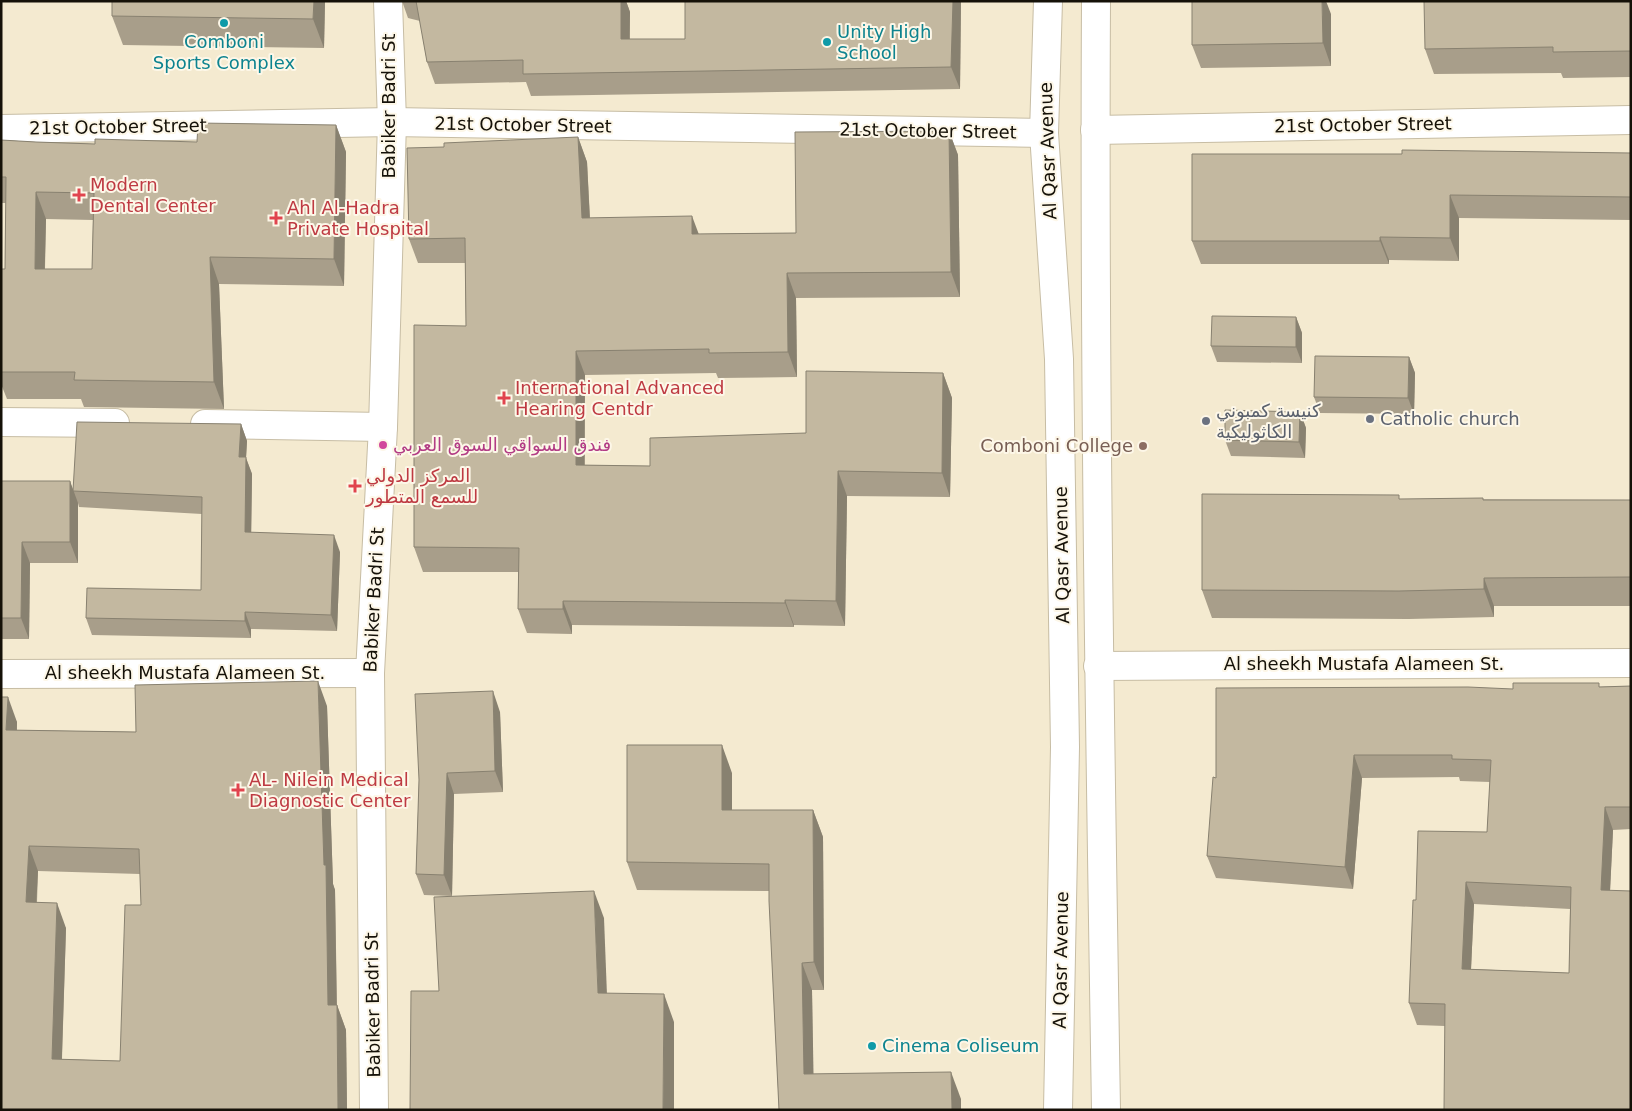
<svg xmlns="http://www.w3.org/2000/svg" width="1632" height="1111" font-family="'DejaVu Sans','Noto Sans Arabic',sans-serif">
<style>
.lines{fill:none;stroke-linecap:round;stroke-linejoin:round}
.street-casing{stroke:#c7bda4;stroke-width:30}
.secondary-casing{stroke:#c7bda4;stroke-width:30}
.street{stroke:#fff;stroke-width:28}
.secondary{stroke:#fff;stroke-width:28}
.wall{fill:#a89e8a;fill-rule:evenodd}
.shaded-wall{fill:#888170}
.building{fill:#c3b8a0;stroke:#888170;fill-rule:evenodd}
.culture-dot{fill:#0f9aa8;stroke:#fdf7e8;stroke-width:2}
.health-dot{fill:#e0444e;stroke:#fdf7e8;stroke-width:2}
.worship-dot{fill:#6b7280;stroke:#fdf7e8;stroke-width:2}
.hotel-dot{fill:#d1479c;stroke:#fdf7e8;stroke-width:2}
.education-dot{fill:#8d6e63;stroke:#fdf7e8;stroke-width:2}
.labels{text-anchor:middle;stroke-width:4;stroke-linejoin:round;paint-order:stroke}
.culture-label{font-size:18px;fill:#0d838f;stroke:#fdf7e8;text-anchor:start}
.street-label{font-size:18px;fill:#151108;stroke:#fdf7e8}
.health-label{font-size:18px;fill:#be3a42;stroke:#fdf7e8;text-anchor:start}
.worship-label{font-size:18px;fill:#5b616d;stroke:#fdf7e8;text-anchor:start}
.hotel-label{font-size:18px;fill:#b23c85;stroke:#fdf7e8;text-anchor:start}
.education-label{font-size:18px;fill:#785e54;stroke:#fdf7e8;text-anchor:end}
</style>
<rect width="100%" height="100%" fill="#f4ead0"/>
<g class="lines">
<g class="street-casing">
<g id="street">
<polyline points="1,129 392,122 1044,133"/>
<polyline points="1095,130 1631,120"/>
<polyline points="1,422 115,423"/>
<polyline points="205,424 383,427"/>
<polyline points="1098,666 1631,663"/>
<polyline points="1,674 370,673"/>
<polyline points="374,1110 370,673 383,427 392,122 388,1"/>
</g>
</g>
<g class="secondary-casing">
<g id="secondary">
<polyline points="1048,1 1044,133 1059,359 1065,747 1058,1110"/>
<path d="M 1096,1 C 1094,371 1100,740 1106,1110"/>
</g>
</g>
<use href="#street" class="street"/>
<use href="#secondary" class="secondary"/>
</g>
<g class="wall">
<polygon points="112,1 325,1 324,48 123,45 112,16"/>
<polygon points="402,1 626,1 630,12 630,39 685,39 961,1 960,89 531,96 526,82 435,84 427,62 420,21 408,18"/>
<polygon points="1631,1 1631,77 1563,78 1561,73 1434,74 1425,49"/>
<polygon points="1331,14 1331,66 1201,68 1192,45"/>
<path d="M 336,125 L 346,152 L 344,286 L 219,284 L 224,409 L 84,407 L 81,399 L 7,399 L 1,384 L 1,269 L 5,269 L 6,203 L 1,203 L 1,140 L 36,142 L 95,144 L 197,142 ZM 46,219 L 93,220 L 92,269 L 45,269 Z"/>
<polygon points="949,131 958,155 960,297 796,298 797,377 718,378 716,373 585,375 585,465 650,466 806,433 943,373 952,398 950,497 847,496 845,626 794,625 794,627 572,625 572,634 527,633 518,609 518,572 423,572 414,547 466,326 465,263 418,263 409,239 444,147 578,137 587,162 590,218 699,234 796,233"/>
<polygon points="1631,153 1631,220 1459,218 1459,261 1389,260 1389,264 1201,264 1192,241"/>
<polygon points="1296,317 1302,333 1302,363 1217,362 1211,346"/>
<polygon points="1409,357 1415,373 1414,414 1320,413 1314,397"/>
<polygon points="1300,412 1306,428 1305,458 1231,456 1225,440"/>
<polygon points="241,424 247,441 246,458 252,474 251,533 340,552 337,631 251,629 251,638 92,635 86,618 201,590 202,514 79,507 78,503 78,563 30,563 29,639 1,639 1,481 70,481 73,491"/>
<polygon points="1401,499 1631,500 1631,606 1494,606 1494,617 1409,619 1212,618 1202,590"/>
<path d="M 1631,686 L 1631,829 L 1613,830 L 1610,890 L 1631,1110 L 1445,1026 L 1417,1025 L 1409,1003 L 1416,900 L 1487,832 L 1490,782 L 1460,781 L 1459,777 L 1362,778 L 1353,889 L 1216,878 L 1207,856 L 1216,778 L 1513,689 ZM 1474,904 L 1570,909 L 1569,973 L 1471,969 Z"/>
<path d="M 1,697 L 17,722 L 17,730 L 136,732 L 327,706 L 333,884 L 335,890 L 337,1005 L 346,1030 L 347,1110 L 1,1110 ZM 38,871 L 140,874 L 141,905 L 120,1061 L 62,1059 L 66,928 L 37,902 Z"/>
<polygon points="500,712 503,792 454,794 452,896 424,895 416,874 419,780"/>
<polygon points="732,773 732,810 813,810 823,837 824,990 812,990 813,1074 961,1099 779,1110 769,891 637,890 627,862"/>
</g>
<g class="shaded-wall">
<polygon points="314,1 325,1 324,48 313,19"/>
<polygon points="621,1 626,1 630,12 629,61 621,39"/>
<polygon points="953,1 961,1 960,89 951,67"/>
<polygon points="1322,1 1326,1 1331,14 1331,66 1323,43"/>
<polygon points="336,125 346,152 344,286 334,259"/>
<polygon points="949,131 958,155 960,297 951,272"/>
<polygon points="578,137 587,162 591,243 582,218"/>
<polygon points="36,192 46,219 44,296 35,269"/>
<polygon points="1450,195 1459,218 1459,261 1450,238"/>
<polygon points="692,216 701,240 692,234"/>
<polygon points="1380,237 1389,260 1389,264 1380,241"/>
<polygon points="210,257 219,284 224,409 214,382"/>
<polygon points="787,273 796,298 797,377 788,352"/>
<polygon points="1296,317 1302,333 1302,363 1296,347"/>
<polygon points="576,351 585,375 584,490 576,465"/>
<polygon points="1409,357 1415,373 1414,414 1408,398"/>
<polygon points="943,373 952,398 950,497 942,473"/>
<polygon points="1300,412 1306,428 1305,458 1299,442"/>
<polygon points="241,424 247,441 246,458 252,474 251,549 245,532 239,457"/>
<polygon points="838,471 847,496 845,626 836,601"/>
<polygon points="70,481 78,503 78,563 70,542"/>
<polygon points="334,535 340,552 337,631 331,615"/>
<polygon points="22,542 30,563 29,639 21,618"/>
<polygon points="1484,578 1494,606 1494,617 1484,589"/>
<polygon points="785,600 794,625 794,627 785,603"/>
<polygon points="563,601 572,625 572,634 563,609"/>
<polygon points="245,612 251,629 251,638 245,621"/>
<polygon points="318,681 327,706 333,884 335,890 337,1030 328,1005"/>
<polygon points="493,691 500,712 503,792 495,771"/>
<polygon points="8,697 17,722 16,755 6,730"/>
<polygon points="722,745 732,773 732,837 722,810"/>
<polygon points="1354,755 1362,778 1353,889 1345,867"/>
<polygon points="447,773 454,794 452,896 444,875"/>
<polygon points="1605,807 1613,830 1609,912 1601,890"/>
<polygon points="813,810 823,837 824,990 814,962"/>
<polygon points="29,846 38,871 35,927 26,902"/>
<polygon points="1466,882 1474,904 1470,991 1462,969"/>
<polygon points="594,891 604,918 608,1021 598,993"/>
<polygon points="57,903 66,928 61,1084 52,1059"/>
<polygon points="802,963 812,990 814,1101 804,1074"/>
<polygon points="664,994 674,1022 674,1110 663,1110"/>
<polygon points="337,1005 346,1030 347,1110 338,1110"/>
<polygon points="951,1072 961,1099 961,1110 952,1110"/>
</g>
<g class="building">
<polygon points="112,1 314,1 313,19 112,16"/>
<polygon points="416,1 621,1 621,39 685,39 685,1 953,1 951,67 523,74 523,60 427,62"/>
<polygon points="1192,1 1322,1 1323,43 1192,45"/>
<polygon points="1424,1 1631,1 1631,51 1553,52 1553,47 1425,49"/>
<path d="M 198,123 L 336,125 L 334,259 L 210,257 L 214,382 L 74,380 L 75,372 L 1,372 L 1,269 L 5,269 L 6,177 L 1,177 L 1,140 L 36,142 L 95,144 L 95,139 L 197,142 ZM 36,192 L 94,193 L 92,269 L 35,269 Z"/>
<polygon points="949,131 951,272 787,273 788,352 709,353 709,349 576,351 576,465 650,466 650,438 806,433 806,371 943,373 942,473 838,471 836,601 785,600 785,603 563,601 563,609 518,609 519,548 414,547 414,325 466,326 465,238 409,239 407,148 444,147 444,143 578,137 582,218 692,216 692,234 796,233 795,132"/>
<polygon points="1402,150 1631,153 1631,197 1450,195 1450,238 1380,237 1380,241 1192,241 1192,154 1402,154"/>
<polygon points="1212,316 1296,317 1296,347 1211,346"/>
<polygon points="1315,356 1409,357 1408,398 1314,397"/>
<polygon points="1225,410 1300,412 1299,442 1225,440"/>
<polygon points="77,422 241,424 239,457 246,457 245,532 334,535 331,615 245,612 245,621 86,618 87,588 201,590 202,497 73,491"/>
<polygon points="1,481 70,481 70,542 22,542 21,618 1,618"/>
<polygon points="1202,494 1399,495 1399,499 1483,498 1483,500 1631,500 1631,577 1484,578 1484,589 1399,591 1202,590"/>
<path d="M 318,681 L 324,865 L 326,865 L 328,1005 L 337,1005 L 338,1110 L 1,1110 L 1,697 L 8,697 L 6,730 L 136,732 L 135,685 ZM 29,846 L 139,849 L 141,905 L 125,905 L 120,1061 L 52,1059 L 57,903 L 26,902 Z"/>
<path d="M 1513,683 L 1599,683 L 1599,687 L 1631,686 L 1631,807 L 1605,807 L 1601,890 L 1631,891 L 1631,1110 L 1444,1110 L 1445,1004 L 1409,1003 L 1413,900 L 1416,900 L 1418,831 L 1487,832 L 1491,760 L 1452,759 L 1452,755 L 1354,755 L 1345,867 L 1207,856 L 1213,777 L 1216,778 L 1216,688 L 1468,687 L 1513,689 ZM 1466,882 L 1571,887 L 1569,973 L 1462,969 Z"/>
<polygon points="493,691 495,771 447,773 444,875 416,874 419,780 415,694"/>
<polygon points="627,745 722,745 722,810 813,810 814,962 802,963 804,1074 951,1072 952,1110 779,1110 769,901 769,864 627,862"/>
<polygon points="594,891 598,993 664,994 663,1110 410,1110 411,991 439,991 434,897"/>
</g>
<g class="culture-dot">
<circle cx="224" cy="23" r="5"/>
<circle cx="827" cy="42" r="5"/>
<circle cx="872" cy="1046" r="5"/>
</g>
<g class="health-dot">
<path d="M76.5 187.5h5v5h5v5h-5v5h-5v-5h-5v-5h5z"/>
<path d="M273.5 210.5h5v5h5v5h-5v5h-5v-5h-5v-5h5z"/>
<path d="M501.5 390.5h5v5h5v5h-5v5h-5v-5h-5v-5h5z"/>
<path d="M352.5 478.5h5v5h5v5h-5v5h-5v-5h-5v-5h5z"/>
<path d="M235.5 782.5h5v5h5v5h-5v5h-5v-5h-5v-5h5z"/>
</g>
<g class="worship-dot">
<circle cx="1370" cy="419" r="5"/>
<circle cx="1206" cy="421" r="5"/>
</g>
<circle class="hotel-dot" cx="383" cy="445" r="5"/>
<circle class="education-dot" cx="1143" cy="446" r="5"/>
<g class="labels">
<g class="culture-label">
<text x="837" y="38">Unity High<tspan x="837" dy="21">School</tspan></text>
<text x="224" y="48" text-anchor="middle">Comboni<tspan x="224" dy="21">Sports Complex</tspan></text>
<text x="882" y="1052">Cinema Coliseum</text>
</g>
<g class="street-label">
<text transform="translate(389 106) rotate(-90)" y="6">Babiker Badri St</text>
<text transform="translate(523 125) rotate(1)" y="6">21st October Street</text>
<text transform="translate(1363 125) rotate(-1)" y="6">21st October Street</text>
<text transform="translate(118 127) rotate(-1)" y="6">21st October Street</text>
<text transform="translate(928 131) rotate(1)" y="6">21st October Street</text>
<text transform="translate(1048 151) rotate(-92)" y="6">Al Qasr Avenue</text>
<text transform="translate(1062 555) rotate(-91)" y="6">Al Qasr Avenue</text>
<text transform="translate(374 600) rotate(-87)" y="6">Babiker Badri St</text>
<text x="1364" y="670">Al sheekh Mustafa Alameen St.</text>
<text x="185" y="679">Al sheekh Mustafa Alameen St.</text>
<text transform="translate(1061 960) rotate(-89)" y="6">Al Qasr Avenue</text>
<text transform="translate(373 1005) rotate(-91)" y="6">Babiker Badri St</text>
</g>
<g class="health-label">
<text x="90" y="191">Modern<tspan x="90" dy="21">Dental Center</tspan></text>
<text x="287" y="214">Ahl Al-Hadra<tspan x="287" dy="21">Private Hospital</tspan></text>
<text x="515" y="394">International Advanced<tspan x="515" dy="21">Hearing Centdr</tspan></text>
<text x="366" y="482">المركز الدولي<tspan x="366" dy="21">للسمع المتطور</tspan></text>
<text x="249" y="786">AL- Nilein Medical<tspan x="249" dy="21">Diagnostic Center</tspan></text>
</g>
<g class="worship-label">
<text x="1216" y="417">كنيسة كمبوني<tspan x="1216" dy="21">الكاثوليكية</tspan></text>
<text x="1380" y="425">Catholic church</text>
</g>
<g class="hotel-label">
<text x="393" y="451">فندق السواقي السوق العربي</text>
</g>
<g class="education-label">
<text x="1133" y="452">Comboni College</text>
</g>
</g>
<rect width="1632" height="1111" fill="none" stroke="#151108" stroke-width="5"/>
</svg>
